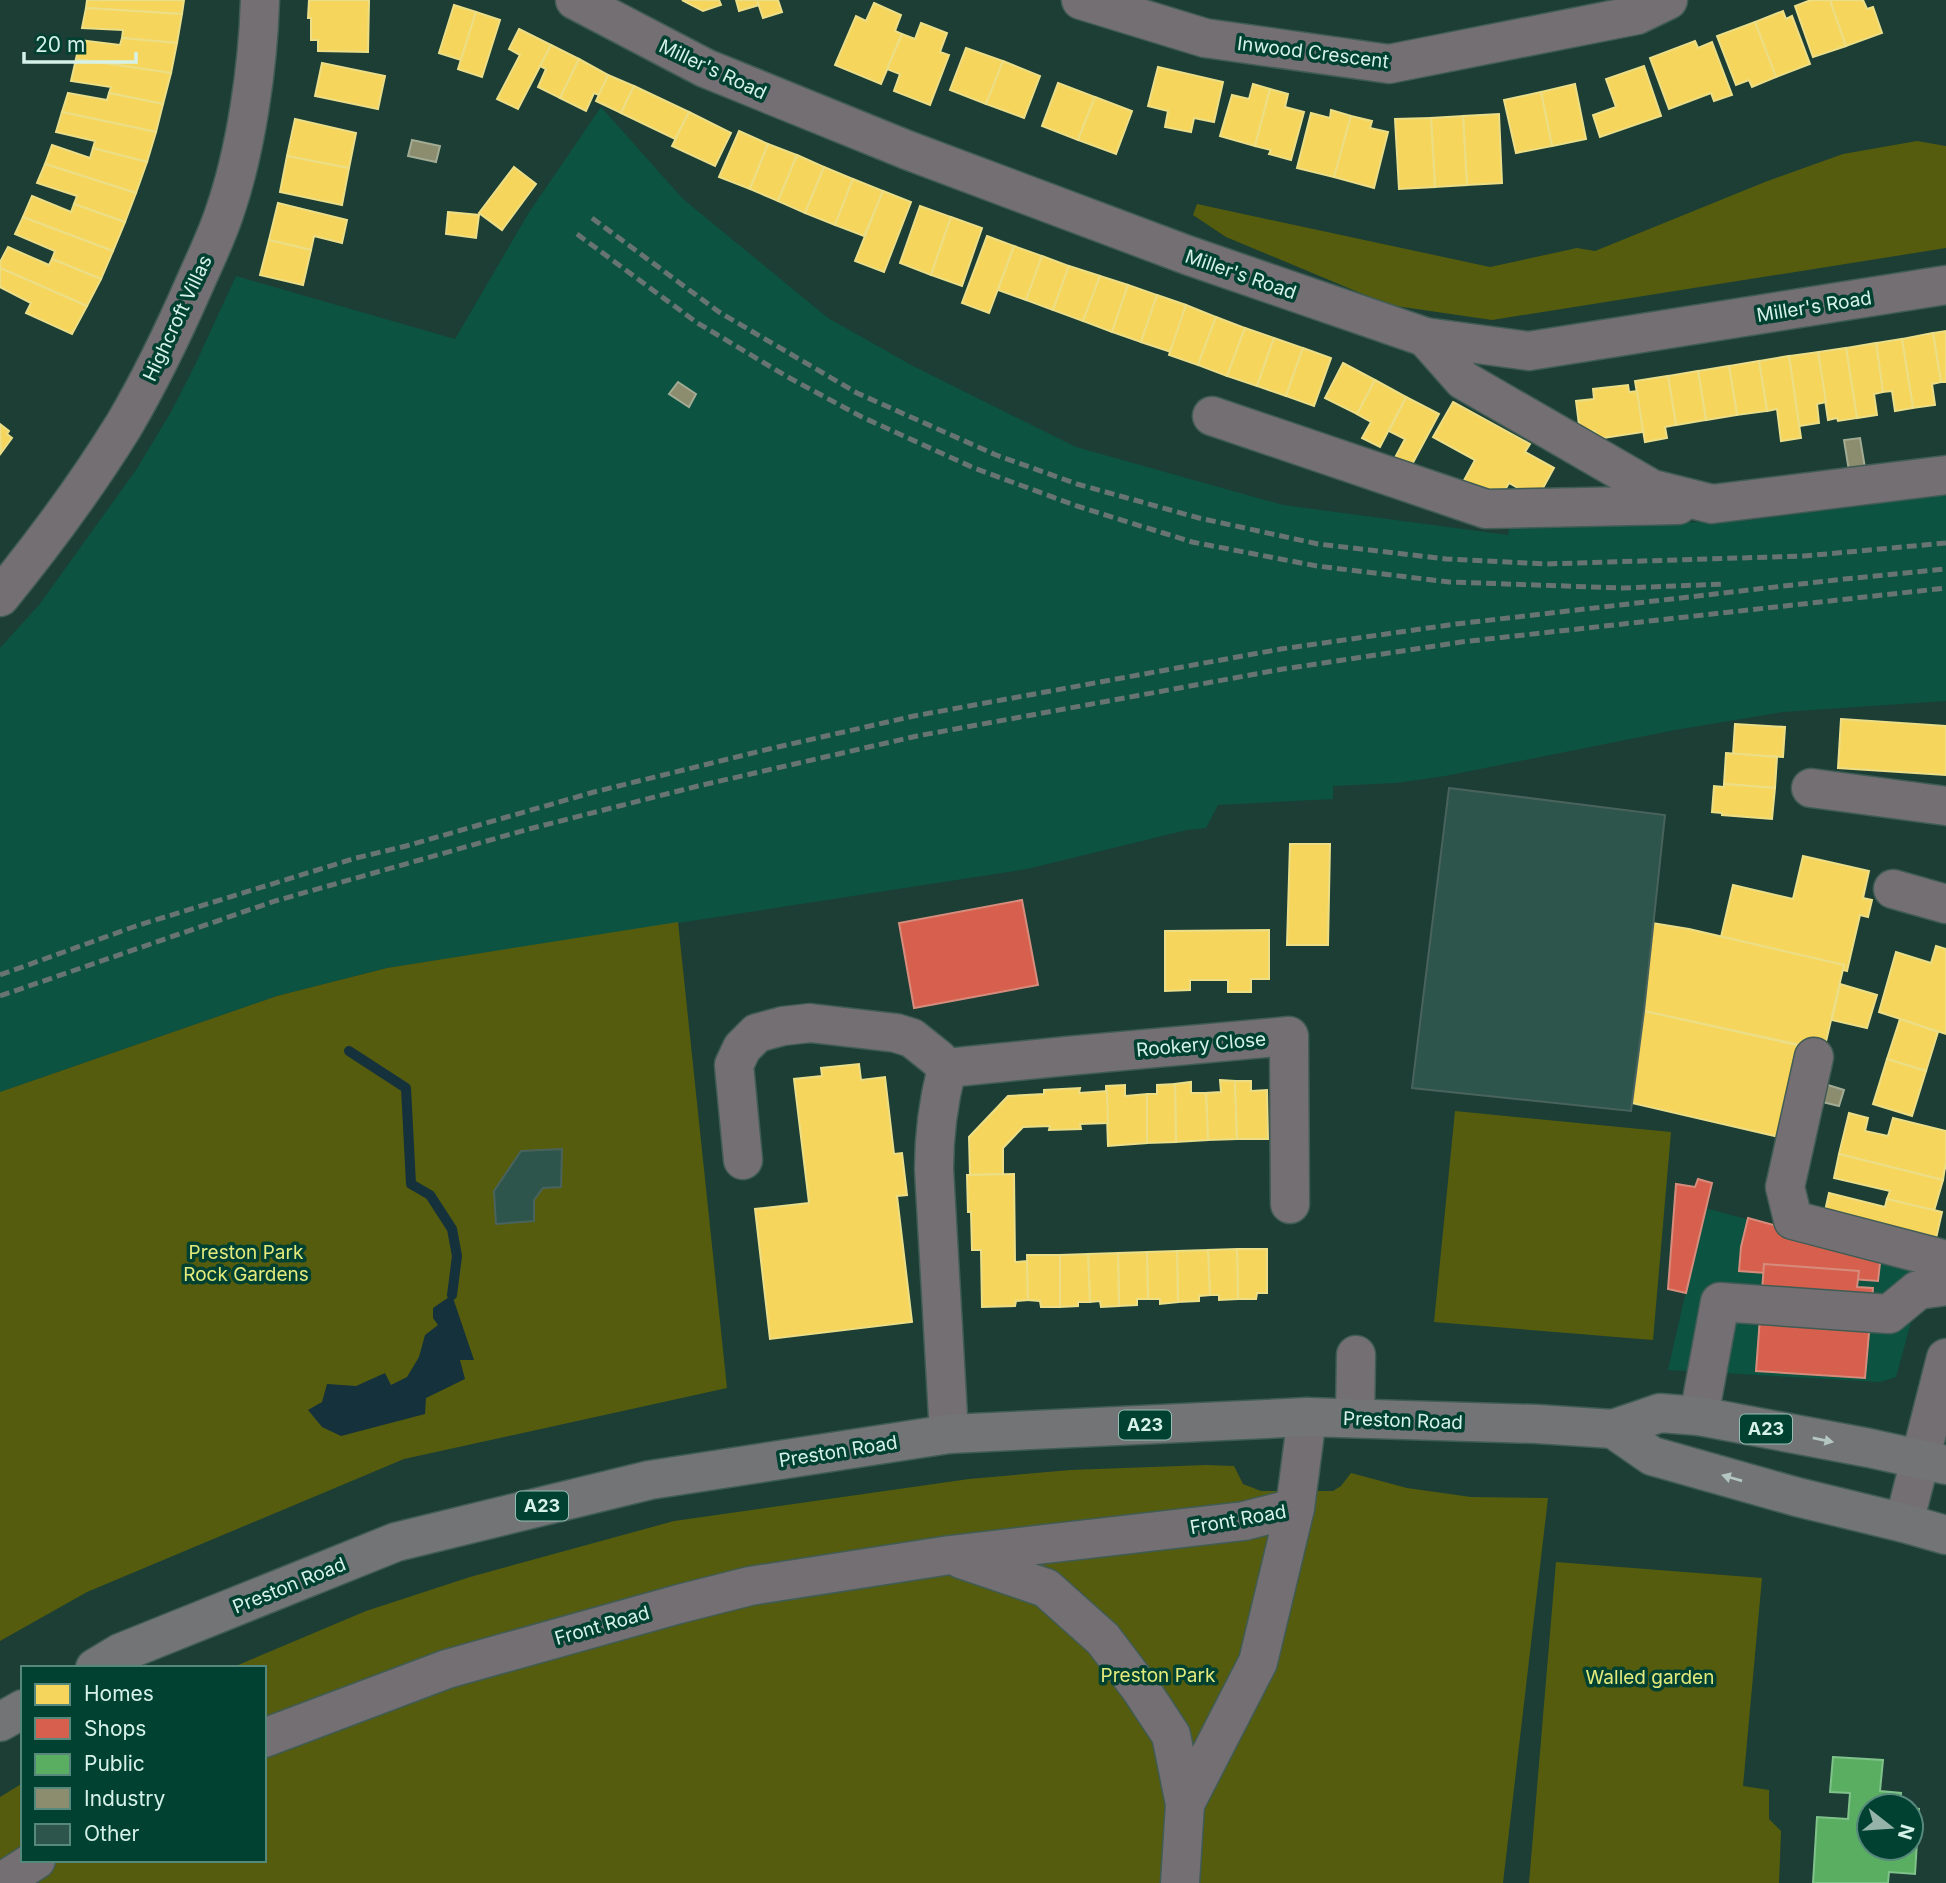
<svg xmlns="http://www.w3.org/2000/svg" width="1946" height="1883" font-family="Inter,sans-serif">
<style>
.built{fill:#0c5342}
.green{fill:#555c0e}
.water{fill:#15313c}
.homes{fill:#f6d55c;stroke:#ecde86;stroke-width:2}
.shops{fill:#d6604d;stroke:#d68c7c;stroke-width:2}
.public{fill:#5aae61;stroke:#7fc28a;stroke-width:2}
.industry{fill:#8c8c6e;stroke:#a2ab93;stroke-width:2}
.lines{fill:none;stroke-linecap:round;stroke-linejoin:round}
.stream{stroke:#15313c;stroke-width:10}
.building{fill:#2d554b;stroke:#49635c;stroke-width:2}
.minor-casing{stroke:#405c54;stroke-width:41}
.highway-casing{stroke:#405c54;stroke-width:41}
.minor{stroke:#746f72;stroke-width:38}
.highway{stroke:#727475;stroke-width:38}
.rail{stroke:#687471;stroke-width:5;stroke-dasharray:10 5;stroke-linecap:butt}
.oneway{fill:#b3c6c0}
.labels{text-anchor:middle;stroke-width:7;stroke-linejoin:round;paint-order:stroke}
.shield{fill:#004132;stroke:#96bdb1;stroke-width:2}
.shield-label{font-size:18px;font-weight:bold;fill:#d6f2e8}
.street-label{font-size:19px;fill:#d6f2e8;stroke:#004132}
.park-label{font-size:19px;fill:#e4ea7b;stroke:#004132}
</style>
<rect width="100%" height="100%" fill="#1c3e35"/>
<g class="built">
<polygon points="601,107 683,199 828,318 913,366 1076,447 1283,505 1508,535 1512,513 1672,523 1742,521 1946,495 1946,701 1783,712 1675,730 1445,776 1396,783 1333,786 1333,799 1218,805 1206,828 1187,830 1027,869 387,968 277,996 0,1092 0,648 39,605 136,470 171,412 195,365 236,276 455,339 528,214"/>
<polygon points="1705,1208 1926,1267 1896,1377 1880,1382 1668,1370"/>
</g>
<g class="green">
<polygon points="1917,141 1946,146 1946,248 1492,320 1389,305 1226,237 1193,215 1197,204 1490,267 1577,248 1595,251 1765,182 1843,154"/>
<polygon points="678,922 727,1388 404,1459 87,1592 0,1641 0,1092 277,996 387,968"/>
<polygon points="1455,1111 1671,1132 1653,1340 1434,1322"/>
<polygon points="1206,1465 1234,1466 1243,1484 1261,1491 1333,1491 1341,1486 1351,1473 1407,1488 1471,1497 1548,1498 1503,1883 0,1883 0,1797 23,1783 23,1860 264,1860 264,1668 231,1668 366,1611 470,1577 674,1521 969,1479 1070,1470"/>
<polygon points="1556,1562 1762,1578 1743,1786 1769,1790 1769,1819 1781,1831 1779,1883 1529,1883"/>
</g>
<polygon class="water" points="452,1295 474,1360 460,1360 465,1379 426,1398 425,1414 341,1436 322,1427 308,1410 322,1402 327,1384 356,1386 385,1373 391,1385 407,1377 419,1357 425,1335 438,1325 433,1318 433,1308"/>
<g class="homes">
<polygon points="87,0 184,0 182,14 86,8"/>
<polygon points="309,0 369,0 368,52 318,51 318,40 311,40 311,18 308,18"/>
<polygon points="682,0 719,0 721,5 703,11"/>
<polygon points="736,0 757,0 759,5 739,11"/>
<polygon points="757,0 778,0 782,12 763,18"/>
<polygon points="1811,0 1830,0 1846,46 1813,57 1795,6"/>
<polygon points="1830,0 1863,0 1867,9 1873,7 1882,33 1846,46"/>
<polygon points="874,3 901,15 895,31 902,34 881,84 835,65 856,16 866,21"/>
<polygon points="454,5 476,12 461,60 439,53"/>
<polygon points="86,8 182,14 177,43 122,38 123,30 82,28"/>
<polygon points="1783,11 1786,19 1792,16 1810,64 1776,77 1755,22"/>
<polygon points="476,12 500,20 482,77 458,69"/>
<polygon points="1755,22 1776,77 1752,87 1749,80 1736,85 1717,36"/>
<polygon points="921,23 947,33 940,52 949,55 930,105 894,91 900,74 887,69 902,34 915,39"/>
<polygon points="519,29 551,45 518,109 497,99 520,55 509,49"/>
<polygon points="122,38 177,43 171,73 76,59 80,40 120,45"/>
<polygon points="1695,41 1698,48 1712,42 1732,95 1714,101 1711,93 1669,109 1650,58"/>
<polygon points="551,45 579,59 560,98 538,87 546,69 540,66"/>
<polygon points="966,48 1003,61 986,104 950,90"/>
<polygon points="76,59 171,73 163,104 109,93 111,87 71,81"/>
<polygon points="579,59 608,75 599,95 594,93 586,111 560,98"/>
<polygon points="1003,61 1040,76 1024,118 986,104"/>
<polygon points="322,63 385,76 378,109 315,96"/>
<polygon points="1644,66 1661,116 1600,137 1593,115 1616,107 1606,79"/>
<polygon points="1158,67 1223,82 1214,122 1194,118 1191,132 1165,127 1168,111 1148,106"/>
<polygon points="608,75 634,86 621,113 596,101"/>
<polygon points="1058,83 1095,97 1078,140 1042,126"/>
<polygon points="1253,84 1270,89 1255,146 1220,136 1232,95 1249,99"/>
<polygon points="1575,84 1586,139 1552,146 1541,92"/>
<polygon points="634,86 689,112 675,139 621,113"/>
<polygon points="1270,89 1288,94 1285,107 1304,112 1291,160 1269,154 1271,150 1255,146"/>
<polygon points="1541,92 1552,146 1516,153 1504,100"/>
<polygon points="68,93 107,100 109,93 163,104 156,132 62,112"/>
<polygon points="1095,97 1132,111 1116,154 1078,140"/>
<polygon points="1331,110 1351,116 1334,177 1297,168 1311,113 1330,118"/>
<polygon points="62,112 156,132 147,162 93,148 95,141 56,132"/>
<polygon points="689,112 731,133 715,166 672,146"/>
<polygon points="1499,114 1502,183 1467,185 1463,116"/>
<polygon points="1351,116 1372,121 1370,128 1388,132 1374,188 1334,177"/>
<polygon points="1463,116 1467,185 1435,187 1431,118"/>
<polygon points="1431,118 1435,187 1399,189 1395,119"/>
<polygon points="295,119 356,133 349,168 287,156"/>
<polygon points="739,131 768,144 750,189 719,177"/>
<polygon points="768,144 797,155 778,201 750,189"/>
<polygon points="52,145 90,158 93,148 147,162 136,193 45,164"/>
<polygon points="797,155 824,167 805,213 778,201"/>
<polygon points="287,156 349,168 342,205 280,192"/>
<polygon points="45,164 136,193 125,222 74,204 77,196 37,183"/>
<polygon points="514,167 536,184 502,230 479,213"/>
<polygon points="824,167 853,179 835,225 805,213"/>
<polygon points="853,179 883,191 864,236 835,225"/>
<polygon points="883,191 911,202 884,272 855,261"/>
<polygon points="32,196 71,212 74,204 125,222 113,251 23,217"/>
<polygon points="278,203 347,220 342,243 314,236 311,250 269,240"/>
<polygon points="920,206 951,217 931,275 900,263"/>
<polygon points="448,212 479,215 476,238 446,234"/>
<polygon points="23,217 113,251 101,279 52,259 55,251 15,234"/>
<polygon points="951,217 982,228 962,286 931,275"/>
<polygon points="987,236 1014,246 989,313 962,303"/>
<polygon points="269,240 311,250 303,285 260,275"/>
<polygon points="1014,246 1042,256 1026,300 998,290"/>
<polygon points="8,247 49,265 52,259 101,279 87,306 0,268 0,262"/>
<polygon points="1042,256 1069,266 1053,310 1026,300"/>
<polygon points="1069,266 1100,276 1083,321 1053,310"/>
<polygon points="0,268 87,306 72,334 26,313 31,303 0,287"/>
<polygon points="1100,276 1128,285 1112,332 1083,321"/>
<polygon points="1128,285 1157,295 1141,342 1112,332"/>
<polygon points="1157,295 1186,305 1171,352 1141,342"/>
<polygon points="1186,305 1216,317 1198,365 1169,355"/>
<polygon points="1216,317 1245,328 1227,376 1198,365"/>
<polygon points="1245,328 1274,338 1257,386 1227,376"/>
<polygon points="1946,331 1946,382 1941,382 1933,333"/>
<polygon points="1933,333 1941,382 1932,384 1935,405 1913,408 1902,339"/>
<polygon points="1274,338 1303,348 1286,396 1257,386"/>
<polygon points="1902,339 1913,408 1895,411 1892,391 1883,392 1876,343"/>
<polygon points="1876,343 1883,392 1874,394 1877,415 1857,418 1846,348"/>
<polygon points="1303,348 1331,358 1314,406 1286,396"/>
<polygon points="1846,348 1857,418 1838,421 1837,418 1828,420 1818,352"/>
<polygon points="1818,352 1826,402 1817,404 1819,423 1799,426 1789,356"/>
<polygon points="1789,356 1801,438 1781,441 1777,409 1767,411 1759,361"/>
<polygon points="1759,361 1767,411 1737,415 1729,366"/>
<polygon points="1343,363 1375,380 1357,414 1325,398"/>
<polygon points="1729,366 1737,415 1706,420 1698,371"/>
<polygon points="1698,371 1706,420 1676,425 1668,376"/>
<polygon points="1668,376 1676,425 1665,427 1667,438 1645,442 1635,381"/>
<polygon points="1375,380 1406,397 1380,447 1362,438 1371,422 1357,414"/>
<polygon points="1628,385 1629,392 1637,391 1643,432 1596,439 1595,431 1580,433 1576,401 1594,399 1593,389"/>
<polygon points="1406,397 1439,414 1407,474 1391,465 1405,439 1389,431"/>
<polygon points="1453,402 1530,444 1525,452 1554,468 1537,499 1509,483 1497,504 1462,484 1475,460 1433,437"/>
<polygon points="0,424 9,431 7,434 12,438 1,453"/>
<polygon points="1841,719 1946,726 1946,775 1838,768"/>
<polygon points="1735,724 1785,727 1783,757 1733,754"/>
<polygon points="1726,753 1777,757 1775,788 1724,784"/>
<polygon points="1724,784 1775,788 1772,819 1722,815 1722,813 1712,812 1714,786 1724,787"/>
<polygon points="1290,844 1330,844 1328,945 1287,945"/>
<polygon points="1803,856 1869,871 1863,898 1872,900 1868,917 1860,915 1847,971 1843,970 1844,965 1721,937 1733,885 1793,899"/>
<polygon points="1652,923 1689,929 1844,965 1824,1050 1644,1011"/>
<polygon points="1269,930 1269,979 1251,979 1251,992 1228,992 1228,980 1190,980 1190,990 1165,991 1165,931"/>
<polygon points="1936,946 1946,949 1946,1034 1879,1012 1896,952 1931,963"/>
<polygon points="1840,984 1877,995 1867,1028 1832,1020"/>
<polygon points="1644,1011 1801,1046 1779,1137 1632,1103"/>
<polygon points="1900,1019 1938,1032 1926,1071 1887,1059"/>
<polygon points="1887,1059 1926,1071 1912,1116 1873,1104"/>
<polygon points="859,1064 861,1080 885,1077 894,1154 902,1153 907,1195 897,1196 912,1322 770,1339 755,1209 809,1203 794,1079 822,1076 821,1068"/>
<polygon points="1220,1080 1235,1081 1237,1139 1208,1140 1206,1093 1221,1092"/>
<polygon points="1235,1081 1251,1081 1251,1091 1267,1090 1268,1139 1237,1139"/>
<polygon points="1191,1082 1191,1093 1206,1093 1208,1140 1176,1142 1175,1084"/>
<polygon points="1175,1084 1176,1142 1147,1143 1147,1094 1157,1094 1157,1085"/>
<polygon points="1125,1085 1125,1096 1147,1094 1147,1143 1108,1146 1106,1086"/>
<polygon points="1080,1088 1079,1093 1107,1091 1108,1123 1080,1124 1081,1129 1049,1130 1050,1126 1023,1127 1003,1148 1003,1174 970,1175 969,1137 1008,1096 1044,1094 1044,1090"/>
<polygon points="1849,1113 1868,1118 1865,1131 1888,1136 1893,1118 1946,1131 1946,1168 1945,1167 1943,1180 1839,1154"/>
<polygon points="1839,1154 1943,1180 1934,1211 1887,1199 1890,1191 1834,1178"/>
<polygon points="1014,1174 1015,1262 1027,1261 1028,1300 1016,1301 1015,1306 982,1307 981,1250 972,1250 971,1212 968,1212 967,1175"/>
<polygon points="1829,1193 1885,1207 1887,1199 1942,1212 1934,1247 1823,1220"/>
<polygon points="1237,1249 1267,1249 1267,1293 1257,1293 1256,1299 1238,1299"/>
<polygon points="1237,1249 1238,1299 1219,1300 1219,1295 1210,1295 1208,1250"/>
<polygon points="1208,1250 1210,1295 1199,1296 1199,1301 1178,1302 1177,1251"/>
<polygon points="1177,1251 1178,1302 1160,1304 1160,1299 1148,1299 1147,1252"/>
<polygon points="1147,1252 1148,1299 1137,1299 1137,1305 1119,1306 1118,1253"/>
<polygon points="1118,1253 1119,1306 1101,1307 1100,1301 1090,1302 1088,1254"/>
<polygon points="1088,1254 1090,1302 1078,1302 1078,1306 1060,1307 1060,1255"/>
<polygon points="1027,1255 1060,1255 1060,1307 1041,1307 1040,1301 1028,1300"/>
</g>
<g class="shops">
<polygon points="1022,900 1038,985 914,1008 899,923"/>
<polygon points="1698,1179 1712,1183 1686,1293 1668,1289 1676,1184 1695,1187"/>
<polygon points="1748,1218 1881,1254 1878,1281 1739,1271 1741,1247"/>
<polygon points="1764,1264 1859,1271 1857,1287 1873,1288 1865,1378 1756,1371"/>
</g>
<polygon class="public" points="1833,1757 1883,1760 1880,1791 1901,1793 1900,1806 1869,1806 1869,1848 1911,1848 1911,1808 1919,1809 1915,1874 1889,1872 1888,1883 1813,1883 1817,1817 1848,1819 1850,1793 1830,1792"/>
<g class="industry">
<polygon points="412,140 440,146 436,162 408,156"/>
<polygon points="678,382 696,394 689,407 669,394"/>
<polygon points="1860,438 1865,468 1849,471 1844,440"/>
<polygon points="1815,1081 1844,1090 1839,1106 1810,1099"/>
</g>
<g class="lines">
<polyline class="stream" points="349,1051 406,1088 411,1184 430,1195 452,1229 457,1256 452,1295"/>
</g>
<g class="building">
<polygon points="1449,788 1665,815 1644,1011 1631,1111 1412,1088"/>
<polygon points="562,1149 561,1187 543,1188 534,1200 534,1221 496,1224 494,1191 521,1151"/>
</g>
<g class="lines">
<g class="minor-casing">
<g id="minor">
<polyline points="575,0 705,68 907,150 1187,255 1425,337 1529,351 1946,285"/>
<polyline points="1081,0 1205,38 1389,64 1637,15 1668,0"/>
<polyline points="1425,337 1463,380 1652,489 1712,504 1946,475"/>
<polyline points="1212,416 1486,509 1678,505"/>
<path d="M 0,597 C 44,543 87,485 124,425 C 151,379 174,331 195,283 C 205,260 216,238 224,214 C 246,151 258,67 260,0"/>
<polyline points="1811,788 1946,806"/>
<polyline points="1893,889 1946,904"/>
<polyline points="1814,1057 1785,1187 1793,1220 1946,1260"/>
<path d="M 947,1068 C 938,1103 934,1133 934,1169 L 949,1434"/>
<polyline points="743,1160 734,1065 742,1048 757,1033 783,1026 810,1023 896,1033 912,1038 937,1058 947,1068 1067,1056 1289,1036 1290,1204"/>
<polyline points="1699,1416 1720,1302 1889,1314 1918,1290 1946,1286"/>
<polyline points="1355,1418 1356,1355"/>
<polyline points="1295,1508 1307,1417"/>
<polyline points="1904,1523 1946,1358"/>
<polyline points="961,1559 1046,1588 1103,1639 1140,1688 1171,1735 1185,1804"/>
<polyline points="264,1738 447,1669 679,1604 750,1586 950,1555 1244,1521 1295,1508 1258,1662 1185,1804 1180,1883"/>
<polyline points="0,1883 36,1860"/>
</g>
</g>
<g class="highway-casing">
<g id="highway">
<polyline points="1613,1429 1652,1456 1797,1497 1904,1523 1946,1535"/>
<polyline points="95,1668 120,1653 396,1542 650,1480 949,1434 1307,1417 1537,1424 1613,1429 1660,1413 1699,1416 1869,1448 1946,1465"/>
<polyline points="0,1722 23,1709"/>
</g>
</g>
<use href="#minor" class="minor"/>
<use href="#highway" class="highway"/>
<g class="rail">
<polyline points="592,218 719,312 857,393 996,455 1077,484 1199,518 1318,544 1446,559 1545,564 1804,556 1946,543"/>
<polyline points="577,234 696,322 786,376 862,417 974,468 1077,506 1192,542 1317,566 1449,582 1623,588 1725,584"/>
<polyline points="0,975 136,926 356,858 406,846 594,792 769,749 914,716 1281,649 1456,624 1844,579 1946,569"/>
<polyline points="0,996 275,901 529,829 698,786 917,736 1283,669 1461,642 1946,588"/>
</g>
</g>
<defs><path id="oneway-solid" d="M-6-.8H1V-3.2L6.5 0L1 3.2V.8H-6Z" transform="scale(1.75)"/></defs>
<g class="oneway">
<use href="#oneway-solid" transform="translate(1823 1440) rotate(12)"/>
<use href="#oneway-solid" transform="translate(1732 1478) rotate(-164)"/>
</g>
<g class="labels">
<g class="shield">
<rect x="1119" y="1410.5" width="52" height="29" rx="5"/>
<rect x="1740" y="1414.5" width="52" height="29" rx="5"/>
<rect x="516" y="1491.5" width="52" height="29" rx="5"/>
</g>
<g class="shield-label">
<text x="1145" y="1431">A23</text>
<text x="1766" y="1435">A23</text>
<text x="542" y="1512">A23</text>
</g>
<g class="street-label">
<text transform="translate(1313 52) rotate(7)" y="7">Inwood Crescent</text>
<text transform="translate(713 69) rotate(25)" y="7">Miller's Road</text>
<text transform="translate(1241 274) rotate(19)" y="7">Miller's Road</text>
<text transform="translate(1814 306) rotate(-9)" y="7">Miller's Road</text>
<text transform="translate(177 318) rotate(-65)" y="7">Highcroft Villas</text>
<text transform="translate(1201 1044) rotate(-5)" y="7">Rookery Close</text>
<text transform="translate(1403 1420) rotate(2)" y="7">Preston Road</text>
<text transform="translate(838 1451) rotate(-9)" y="7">Preston Road</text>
<text transform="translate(1238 1519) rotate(-10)" y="7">Front Road</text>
<text transform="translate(289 1585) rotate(-22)" y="7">Preston Road</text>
<text transform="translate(602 1625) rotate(-16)" y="7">Front Road</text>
</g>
<g class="park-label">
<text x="246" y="1259">Preston Park<tspan x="246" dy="22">Rock Gardens</tspan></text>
<text x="1158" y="1682">Preston Park</text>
<text x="1650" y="1684">Walled garden</text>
</g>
</g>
<rect x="21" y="1666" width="245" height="196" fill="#004132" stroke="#56887b" stroke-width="2"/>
<rect x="35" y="1684" width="35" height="21" fill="#f6d55c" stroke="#56887b" stroke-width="2"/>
<text x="84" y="1701" font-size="21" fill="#d6f2e8">Homes</text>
<rect x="35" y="1718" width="35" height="21" fill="#d6604d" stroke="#56887b" stroke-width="2"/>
<text x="84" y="1736" font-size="21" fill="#d6f2e8">Shops</text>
<rect x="35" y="1754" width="35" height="21" fill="#5aae61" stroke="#56887b" stroke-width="2"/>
<text x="84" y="1771" font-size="21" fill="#d6f2e8">Public</text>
<rect x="35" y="1788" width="35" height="21" fill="#8c8c6e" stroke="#56887b" stroke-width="2"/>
<text x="84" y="1806" font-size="21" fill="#d6f2e8">Industry</text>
<rect x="35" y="1824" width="35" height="21" fill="#2d554b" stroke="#56887b" stroke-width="2"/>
<text x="84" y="1841" font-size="21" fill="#d6f2e8">Other</text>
<g transform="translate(1890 1827) rotate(107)"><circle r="33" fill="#004132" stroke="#56887b" stroke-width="2"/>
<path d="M0-5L12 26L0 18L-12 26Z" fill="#95b3a9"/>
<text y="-10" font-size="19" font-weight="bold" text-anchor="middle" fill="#d6f2e8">N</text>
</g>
<path d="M24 52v10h112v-10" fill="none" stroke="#d6f2e8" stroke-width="3.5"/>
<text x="35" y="52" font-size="21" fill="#d6f2e8" stroke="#004132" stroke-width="5" paint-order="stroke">20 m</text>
</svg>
